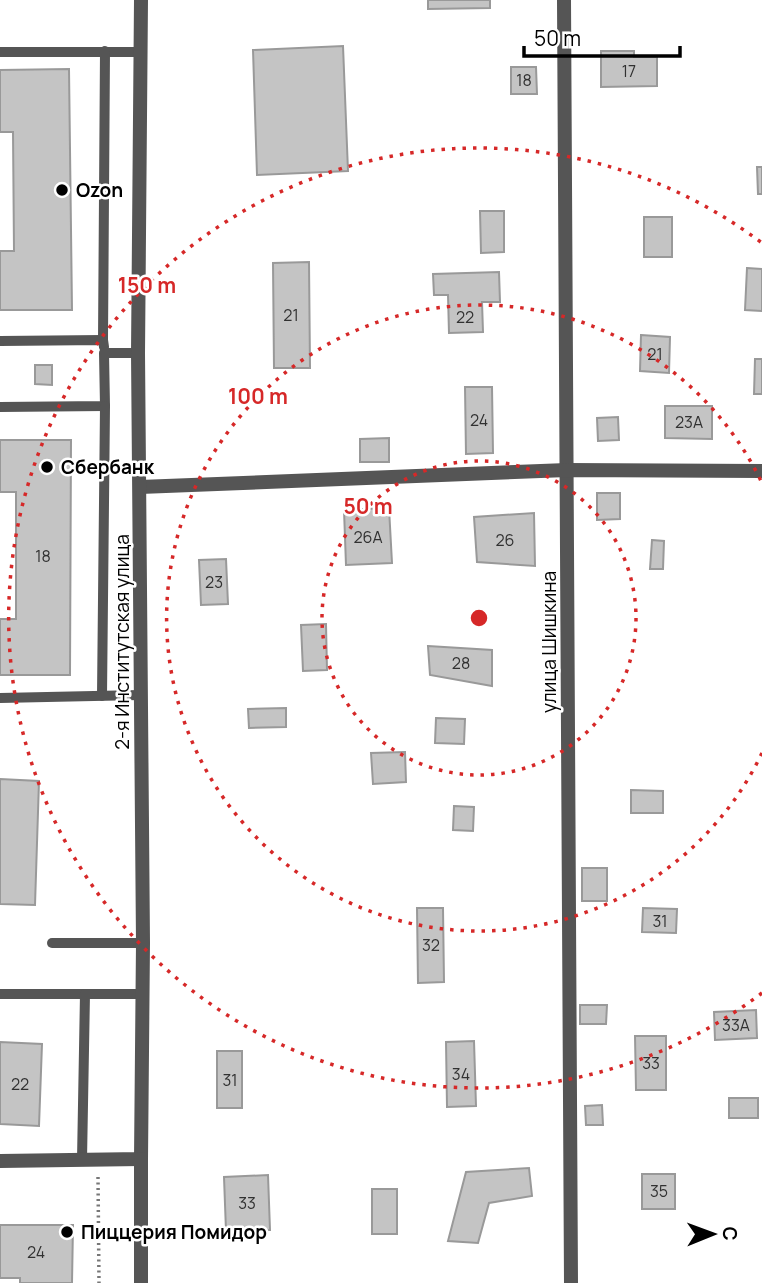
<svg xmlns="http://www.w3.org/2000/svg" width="762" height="1283" font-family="Manrope,sans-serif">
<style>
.building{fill:#c4c4c4;stroke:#999;stroke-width:2}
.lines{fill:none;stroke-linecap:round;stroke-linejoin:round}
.path{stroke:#777;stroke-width:3.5;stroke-dasharray:2 3.5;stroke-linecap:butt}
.service{stroke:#555;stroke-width:10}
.minor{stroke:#555;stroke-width:14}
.tertiary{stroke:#555;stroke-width:14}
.ring{fill:none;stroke:#d62828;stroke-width:3.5;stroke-dasharray:3.5 7}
.poi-dot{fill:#000;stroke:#fff;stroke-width:2.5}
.labels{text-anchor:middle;stroke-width:5;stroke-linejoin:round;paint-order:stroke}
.number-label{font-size:16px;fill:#313131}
.poi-label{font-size:19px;font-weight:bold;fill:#000;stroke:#fff;text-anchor:start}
.street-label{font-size:19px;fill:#000;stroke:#fff}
.centre{fill:#d62828;stroke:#fff;stroke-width:3.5}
.ring-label{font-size:21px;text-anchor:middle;font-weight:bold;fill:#d62828;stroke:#fff;stroke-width:5;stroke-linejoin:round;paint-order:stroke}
</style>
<rect width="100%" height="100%" fill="#fff"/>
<g class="building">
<polygon points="428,0 490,0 490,8 428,9"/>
<polygon points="343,46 348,171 257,175 253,50"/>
<polygon points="601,51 634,51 634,57 657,57 657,86 601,87"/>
<polygon points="511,67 536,67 537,94 511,94"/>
<polygon points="69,69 72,310 0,310 0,251 14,251 13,132 0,132 0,70"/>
<polygon points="757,167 762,167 762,194 758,194"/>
<polygon points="480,211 504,211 504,252 481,253"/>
<rect x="644" y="217" width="28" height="40"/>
<polygon points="309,262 310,368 274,368 273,263"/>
<polygon points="747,268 762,269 762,311 745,310"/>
<polygon points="499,272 500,302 482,302 483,332 449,333 448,295 434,295 433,274"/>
<polygon points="641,335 670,337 669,373 640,371"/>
<polygon points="755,359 762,359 762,394 754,394"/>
<polygon points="35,365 52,365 52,385 35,384"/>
<polygon points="465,387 492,387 493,453 466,454"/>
<polygon points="665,406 712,406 712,439 665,438"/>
<polygon points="618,417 619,440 598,441 597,418"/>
<polygon points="389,438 389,462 360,462 360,439"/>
<polygon points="0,440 71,440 70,675 0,675 0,619 16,619 16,492 0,492"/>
<polygon points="597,493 620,493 620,519 597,520"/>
<polygon points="389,508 392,563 346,565 344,510"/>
<polygon points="534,513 535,566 477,562 474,517"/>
<polygon points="652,540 664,541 663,569 650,569"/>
<polygon points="226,559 228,604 201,605 199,560"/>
<polygon points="326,624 327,670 303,671 301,625"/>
<polygon points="428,646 492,650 492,686 430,675"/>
<polygon points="286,708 286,727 249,728 248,709"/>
<polygon points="436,718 465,719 464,744 435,743"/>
<polygon points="405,752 406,782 373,784 371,753"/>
<polygon points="0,779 39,781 35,905 0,904"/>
<polygon points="631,790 663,791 663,813 631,813"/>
<polygon points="454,806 474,807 473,831 453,830"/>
<rect x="582" y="868" width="25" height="33"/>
<polygon points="417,908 443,908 444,982 418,983"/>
<polygon points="643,908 677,909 676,933 642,932"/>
<polygon points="580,1005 607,1005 606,1024 580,1024"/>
<polygon points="756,1010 757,1038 715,1040 714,1012"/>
<polygon points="635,1036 666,1036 666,1090 636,1090"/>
<polygon points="474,1041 476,1106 447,1107 446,1042"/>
<polygon points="0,1042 42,1044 39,1126 0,1124"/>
<rect x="217" y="1051" width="25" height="57"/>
<rect x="729" y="1098" width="29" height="20"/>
<polygon points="602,1105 603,1125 586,1125 585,1106"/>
<polygon points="529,1168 532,1196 489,1203 478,1243 448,1241 466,1172"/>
<rect x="642" y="1174" width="33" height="35"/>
<polygon points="268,1175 270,1230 226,1231 224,1177"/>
<rect x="372" y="1189" width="25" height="45"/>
<polygon points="0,1225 73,1225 72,1283 20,1283 20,1278 0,1278"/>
</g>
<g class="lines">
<polyline class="path" points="98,1177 99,1283"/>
<g class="service">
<polyline points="0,52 141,52"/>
<polyline points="103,340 105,51"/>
<polyline points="0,341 103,340 104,347"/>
<polyline points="0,407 105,406 104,353 138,353"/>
<polyline points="102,696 105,406"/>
<polyline points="0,698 141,695"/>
<polyline points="52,943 143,943"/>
<polyline points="0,994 85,994"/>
<polyline points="82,1160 85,994 143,994"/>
</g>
<g class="minor">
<polyline points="564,0 571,1283"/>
<polyline points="140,487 567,470 762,471"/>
<polyline points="0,1161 141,1159 143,943 138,353 141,0"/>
</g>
<polyline class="tertiary" points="141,1159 141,1283"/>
</g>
<g class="ring">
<circle cx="479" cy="618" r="157"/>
<path d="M762 753A313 313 0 1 1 762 483"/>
<path d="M762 993A470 470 0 1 1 762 243"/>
</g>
<g class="poi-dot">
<circle cx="62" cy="190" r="7"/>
<circle cx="47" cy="467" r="7"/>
<circle cx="67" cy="1232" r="7"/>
</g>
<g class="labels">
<g class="number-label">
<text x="629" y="77">17</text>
<text x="524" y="86">18</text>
<text x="291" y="321">21</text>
<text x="465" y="323">22</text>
<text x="655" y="360">21</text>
<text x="479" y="426">24</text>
<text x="689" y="428">23А</text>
<text x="368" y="543">26А</text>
<text x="505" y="546">26</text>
<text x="43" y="562">18</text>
<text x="214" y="588">23</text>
<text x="461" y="669">28</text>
<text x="660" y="927">31</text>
<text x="431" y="951">32</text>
<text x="736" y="1031">33А</text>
<text x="651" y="1069">33</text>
<text x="461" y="1080">34</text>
<text x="230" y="1086">31</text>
<text x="20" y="1090">22</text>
<text x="659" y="1197">35</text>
<text x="247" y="1209">33</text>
<text x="36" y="1258">24</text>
</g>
<g class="poi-label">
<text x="76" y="197">Ozon</text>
<text x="61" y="474">Сбербанк</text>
<text x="81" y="1239">Пиццерия Помидор</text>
</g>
<g class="street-label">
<text transform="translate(122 642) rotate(-90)" y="7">2-я Институтская улица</text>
<text transform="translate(549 642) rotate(-90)" y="7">улица Шишкина</text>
</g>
</g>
<circle cx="479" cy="618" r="10" class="centre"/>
<g class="ring-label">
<text x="147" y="293">150 m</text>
<text x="258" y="404">100 m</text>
<text x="368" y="514">50 m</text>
</g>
<g transform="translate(713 1234) rotate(89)" stroke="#ffffff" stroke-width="5" paint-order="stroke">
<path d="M0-5L12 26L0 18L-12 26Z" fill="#000000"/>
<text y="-10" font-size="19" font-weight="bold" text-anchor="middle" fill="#000000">С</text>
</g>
<path d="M524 46v10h156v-10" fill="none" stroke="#000000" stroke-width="3.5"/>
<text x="534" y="46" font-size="21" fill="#000000" stroke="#ffffff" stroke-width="5" paint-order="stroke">50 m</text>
</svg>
